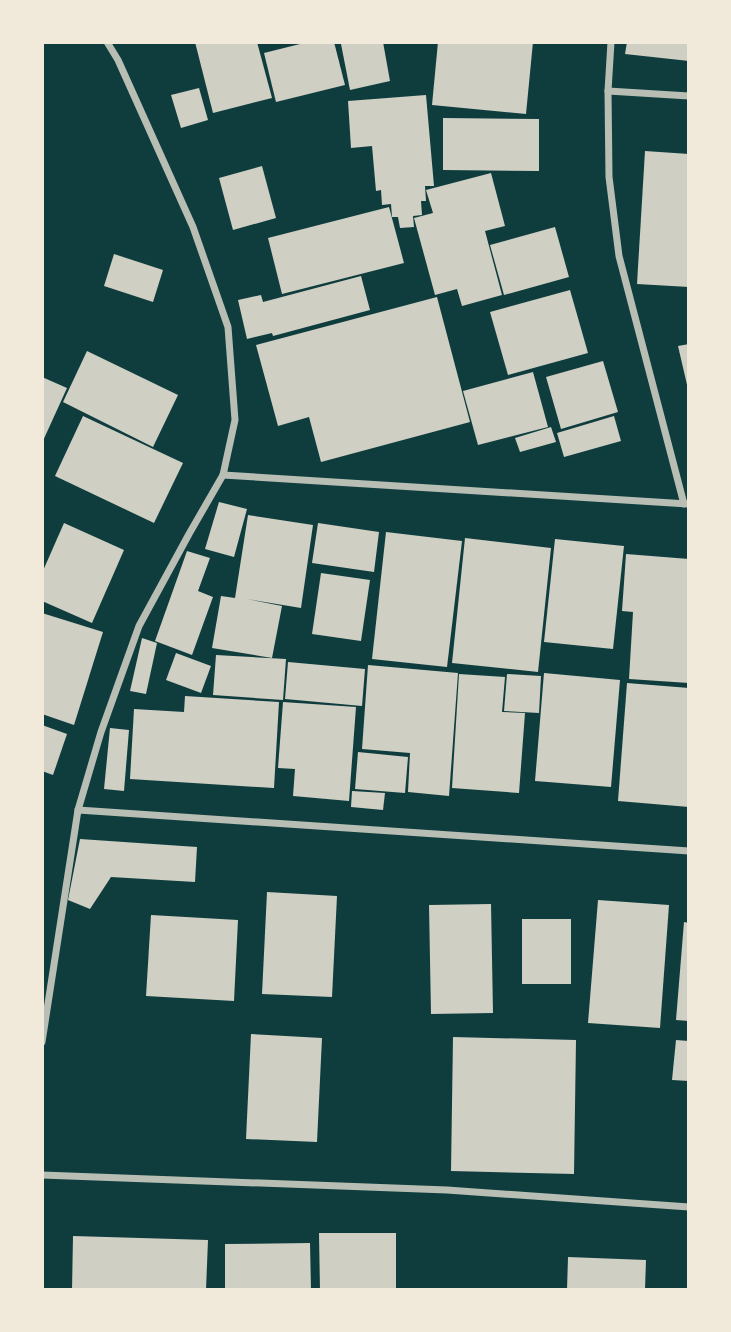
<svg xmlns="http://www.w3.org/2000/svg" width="731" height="1332" font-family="Quicksand,sans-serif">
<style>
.building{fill:#cfcfc3}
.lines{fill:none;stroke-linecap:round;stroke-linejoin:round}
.minor{stroke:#b8beb3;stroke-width:7}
</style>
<rect width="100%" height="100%" fill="#0f3d3e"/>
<g class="building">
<polygon points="195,42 257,42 272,98 213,113"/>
<polygon points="308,42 334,42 345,85 276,102 264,53"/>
<polygon points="354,42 383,42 390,81 350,90 341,44"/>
<polygon points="438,42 533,42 526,114 432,105"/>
<polygon points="627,42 689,42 689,61 625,54"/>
<polygon points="199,88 208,120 181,128 171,95"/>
<polygon points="426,95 434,186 425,186 426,201 421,201 422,215 413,216 414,227 400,228 398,217 392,217 391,204 382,205 381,190 376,191 372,146 351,148 348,101"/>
<polygon points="443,118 539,119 539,171 443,170"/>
<polygon points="645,151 689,154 689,287 637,284"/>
<polygon points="262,166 276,218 233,230 219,178"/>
<polygon points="491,173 505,226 485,231 502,295 462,306 457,289 435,295 414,218 433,213 426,190"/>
<polygon points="389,207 404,263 282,294 268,238"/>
<polygon points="555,227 569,277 504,295 490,245"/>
<polygon points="114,254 163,270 153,302 104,286"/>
<polygon points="361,276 370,310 273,336 272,333 247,339 238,300 261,295 263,302"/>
<polygon points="570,290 588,353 508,375 490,312"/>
<polygon points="437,297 470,422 321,462 309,417 278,426 256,345"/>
<polygon points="689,344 689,388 688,389 678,346"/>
<polygon points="87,351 178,395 153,447 63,402"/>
<polygon points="603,361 618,412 561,429 546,377"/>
<polygon points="533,372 548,427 478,445 463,391"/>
<polygon points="42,377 67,388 42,443"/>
<polygon points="83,416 183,463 154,523 55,476"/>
<polygon points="614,416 621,441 564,457 557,433"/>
<polygon points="551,427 556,442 520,452 515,438"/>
<polygon points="219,502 247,509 234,557 205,549"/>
<polygon points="248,515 313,525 301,608 247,599 282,606 272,658 212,648 221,596 235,598"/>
<polygon points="64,523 124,550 92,623 42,601 42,573"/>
<polygon points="318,523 379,532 374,572 312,563"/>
<polygon points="386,532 462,541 447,667 372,659"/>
<polygon points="465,538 551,548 538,672 452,663"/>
<polygon points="555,539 624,546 613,649 544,642"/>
<polygon points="187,551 210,558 198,591 213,597 192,655 155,641"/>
<polygon points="626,554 689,559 689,683 629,679 633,612 622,611"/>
<polygon points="321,573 370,580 361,641 312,634"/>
<polygon points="42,613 103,632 74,725 42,714"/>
<polygon points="142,638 157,643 146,694 130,691"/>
<polygon points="176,653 211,666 201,693 166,680"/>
<polygon points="216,655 286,659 283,700 213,695"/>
<polygon points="288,662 365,669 362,706 285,699"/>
<polygon points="368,665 458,673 449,796 408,792 410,753 362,749"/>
<polygon points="544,673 620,680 611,787 535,781"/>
<polygon points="459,674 505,677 502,712 525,713 519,793 452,788"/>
<polygon points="507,674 541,676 539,713 504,711"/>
<polygon points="627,683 689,688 689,807 618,801"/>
<polygon points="185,696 279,702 274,788 130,779 134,709 184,712"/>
<polygon points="283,702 356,707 349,801 293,796 295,769 278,768"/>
<polygon points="42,725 67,734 53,775 42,771"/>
<polygon points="110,728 129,730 124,791 104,789"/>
<polygon points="358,752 408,757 405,793 355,789"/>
<polygon points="352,791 385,793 383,810 351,807"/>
<polygon points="80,839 197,847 195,882 111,877 90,909 68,900"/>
<polygon points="267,892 337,896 332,997 262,994"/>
<polygon points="598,900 669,905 660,1028 588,1023"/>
<polygon points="491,904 493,1013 431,1014 429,905"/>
<polygon points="151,915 238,920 234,1001 146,996"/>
<rect x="522" y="919" width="49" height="65"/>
<polygon points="684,922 689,923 689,1021 676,1020"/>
<polygon points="251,1034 322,1038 317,1142 246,1139"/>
<polygon points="453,1037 576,1040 574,1174 451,1171"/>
<polygon points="676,1040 689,1041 689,1081 672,1080"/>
<polygon points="319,1233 396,1233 396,1290 320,1290"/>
<polygon points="73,1236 208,1240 206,1290 72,1290"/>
<polygon points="310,1243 311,1290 225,1290 225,1244"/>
<polygon points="568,1257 646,1260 645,1290 567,1290"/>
</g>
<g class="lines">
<g class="minor">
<polyline points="611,42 608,91 609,177 619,256 684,504"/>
<polyline points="608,91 689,96"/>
<polyline points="223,475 688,504"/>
<polyline points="78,810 689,851"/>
<polyline points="42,1042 78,810 101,732 139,626 189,534 223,475 235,420 228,327 193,227 118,60 107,42"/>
<polyline points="42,1175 447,1190 689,1207"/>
</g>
</g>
<rect width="731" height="1332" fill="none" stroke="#f1e9da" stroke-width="88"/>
</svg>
